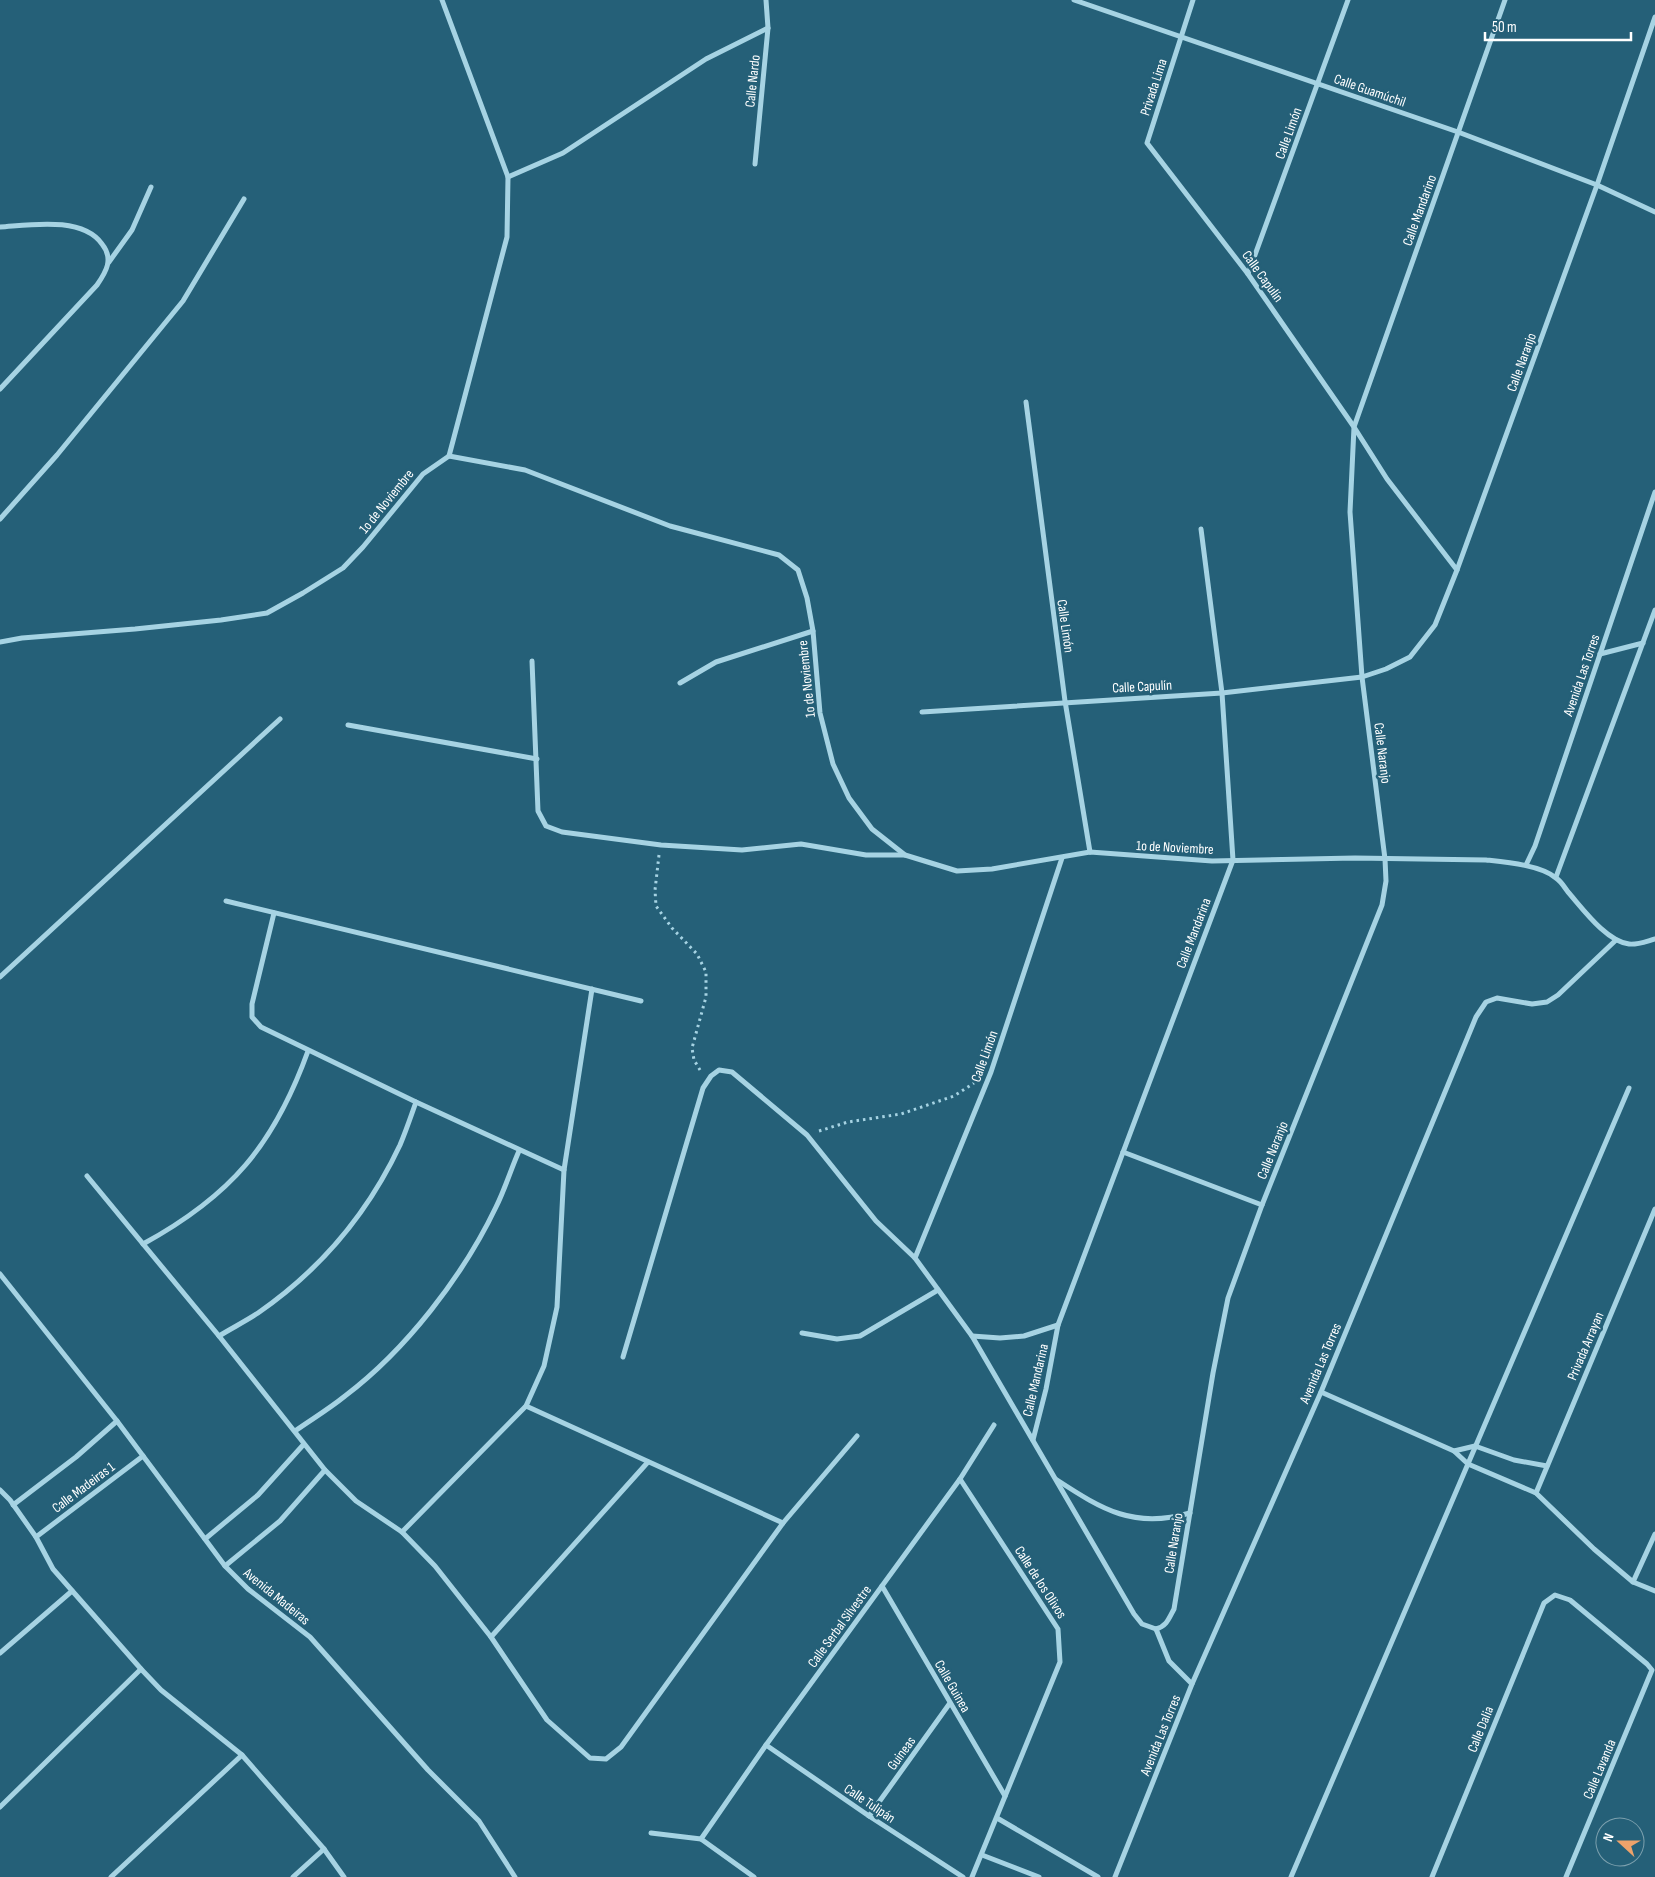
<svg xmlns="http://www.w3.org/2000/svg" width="1655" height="1877" font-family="'Sofia Sans Condensed',sans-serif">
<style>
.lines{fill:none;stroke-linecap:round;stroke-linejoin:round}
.path{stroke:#a6d3e3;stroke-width:3;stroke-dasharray:2.5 4;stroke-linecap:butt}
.minor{stroke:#a6d3e3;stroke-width:5}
.labels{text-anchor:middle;stroke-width:5;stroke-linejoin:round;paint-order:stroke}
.street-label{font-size:14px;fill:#fff;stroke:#256078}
</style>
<rect width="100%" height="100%" fill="#256078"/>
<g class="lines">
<g class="path">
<polyline points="659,855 655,890 656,906 672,928 697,954 706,972 706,997 692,1048 694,1060 700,1070"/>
<polyline points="819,1131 848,1122 901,1114 954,1096 974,1083"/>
</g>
<g class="minor">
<polyline points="442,0 508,177 507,237 449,456"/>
<polyline points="1074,0 1458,132 1597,185 1655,212"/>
<polyline points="755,164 768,28 766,0"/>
<polyline points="508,177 563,153 706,59 768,28"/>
<path d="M 0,227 C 30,225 82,216 102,244 C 114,259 106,272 97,285 L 0,389"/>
<polyline points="109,262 132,230 151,187"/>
<polyline points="1248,274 1348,0"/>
<polyline points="1026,402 1065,701 1090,852"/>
<polyline points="0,519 57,455 183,301 244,199"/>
<polyline points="1457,570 1387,479 1354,427 1505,0"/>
<path d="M 0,642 L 22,638 L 135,629 L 221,620 L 267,613 L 303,593 L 343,568 L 363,547 L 423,474 L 449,456 L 525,470 L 670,526 L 779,555 L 798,570 L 807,598 L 813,631 L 820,713 L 833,764 L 849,798 L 872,829 L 905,855 L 957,871 L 992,869 L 1090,852 L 1212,861 L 1355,858 L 1486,860 C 1505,862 1541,865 1556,878 C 1561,881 1565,888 1568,892 C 1583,909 1606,941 1629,944 C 1638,945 1647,941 1655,939"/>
<polyline points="1600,654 1643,643"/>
<polyline points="532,661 538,811 546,826 562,832 661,845 742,850 801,844 866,855 905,855"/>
<polyline points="680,683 716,662 813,631"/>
<polyline points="922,712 1222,693 1362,677 1386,669 1410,657 1435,625 1457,570 1597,185 1655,17"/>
<polyline points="348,725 537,759"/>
<polyline points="1526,865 1535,846 1655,492"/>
<polyline points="1556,877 1655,610"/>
<polyline points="226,901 641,1001"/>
<polyline points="274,913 252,1004 252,1017 261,1027 416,1102 564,1170"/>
<polyline points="0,977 280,719"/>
<polyline points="1123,1152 1262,1205"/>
<polyline points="87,1176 219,1336 325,1470 356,1501 402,1532 435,1566 491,1637 547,1720 590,1758 606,1759 621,1747 783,1523 857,1436"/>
<path d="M 143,1244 C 231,1196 274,1145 308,1051"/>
<polyline points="915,1258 991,1072 1062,858"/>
<polyline points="0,1274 117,1421 225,1566 248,1589 310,1637 428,1770 479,1821 515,1877"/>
<polyline points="802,1333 837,1339 860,1336 938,1290"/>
<path d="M 219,1336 C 232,1328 246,1321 258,1313 C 320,1270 368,1213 400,1145 C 406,1131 411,1116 416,1102"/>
<polyline points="972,1336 1000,1338 1024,1336 1058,1325"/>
<polyline points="623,1357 703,1088 711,1076 719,1070 732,1072 807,1135 876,1221 915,1258 972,1336 1134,1614 1142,1624 1156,1629"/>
<polyline points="1321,1392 1454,1451 1468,1464 1536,1493 1594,1549 1633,1582 1655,1591"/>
<polyline points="526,1406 783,1523"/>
<path d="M 295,1431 C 312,1419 329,1409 345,1396 C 406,1350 463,1276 496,1207 C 505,1189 511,1169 519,1151"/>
<polyline points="1033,1440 1046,1389 1058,1325 1233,860 1222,693 1201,529"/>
<polyline points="1454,1451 1475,1446 1514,1460 1547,1466"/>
<polyline points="960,1479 1058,1629 1060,1662 972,1877"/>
<path d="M 1057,1480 C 1103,1510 1134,1529 1190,1513"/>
<polyline points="0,1490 10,1500 36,1537 53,1569 141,1669 161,1690 242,1755 324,1849 344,1877"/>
<polyline points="1536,1493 1655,1209"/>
<polyline points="13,1505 76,1457 117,1421"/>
<polyline points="402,1532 526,1406 544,1366 557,1307 564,1170 592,989"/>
<polyline points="36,1537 143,1456"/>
<polyline points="205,1539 258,1495 304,1444"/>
<polyline points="225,1566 280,1521 325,1470"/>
<polyline points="1633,1582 1655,1534"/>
<polyline points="882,1586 1005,1796"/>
<path d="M 1156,1629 C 1167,1626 1169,1618 1174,1609 L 1213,1373 L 1228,1298 L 1262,1205 L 1382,905 L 1386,881 L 1385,859 L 1362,677 L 1350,512 L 1354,427 L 1248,274 L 1147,143 L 1193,0"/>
<polyline points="1156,1629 1169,1661 1192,1684"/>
<polyline points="491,1637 648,1462"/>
<polyline points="0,1653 72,1591"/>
<polyline points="766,1745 869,1816 963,1877"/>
<polyline points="0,1807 141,1669"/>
<polyline points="869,1816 950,1703"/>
<polyline points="997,1818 1098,1877"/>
<polyline points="651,1833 701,1839 754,1877"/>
<polyline points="701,1839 766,1745 960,1479 994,1425"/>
<polyline points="982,1855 1039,1877"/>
<polyline points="111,1877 242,1755"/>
<polyline points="293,1877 324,1849"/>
<polyline points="1115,1877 1192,1684 1321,1392 1476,1017 1486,1002 1497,998 1532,1004 1547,1002 1558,995 1616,940"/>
<polyline points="1291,1877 1629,1088"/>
<polyline points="1432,1877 1544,1603 1555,1595 1570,1600 1647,1664 1652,1670 1566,1877"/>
</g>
</g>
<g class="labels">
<g class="street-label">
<text transform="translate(752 81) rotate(-84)" y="5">Calle Nardo</text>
<text transform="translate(1153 87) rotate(-72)" y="5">Privada Lima</text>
<text transform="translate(1370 90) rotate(19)" y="5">Calle Guamúchil</text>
<text transform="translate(1288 133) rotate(-70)" y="5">Calle Limón</text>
<text transform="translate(1419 210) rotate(-70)" y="5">Calle Mandarino</text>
<text transform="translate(1263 276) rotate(54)" y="5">Calle Capulín</text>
<text transform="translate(1521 362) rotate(-70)" y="5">Calle Naranjo</text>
<text transform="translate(386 501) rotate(-51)" y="5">1o de Noviembre</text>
<text transform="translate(1066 626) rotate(82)" y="5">Calle Limón</text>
<text transform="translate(1581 675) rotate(-71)" y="5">Avenida Las Torres</text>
<text transform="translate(806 679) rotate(-96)" y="5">1o de Noviembre</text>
<text transform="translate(1142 686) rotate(-3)" y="5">Calle Capulín</text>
<text transform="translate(1383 753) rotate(83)" y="5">Calle Naranjo</text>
<text transform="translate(1175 847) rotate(3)" y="5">1o de Noviembre</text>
<text transform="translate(1193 933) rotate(-69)" y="5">Calle Mandarina</text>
<text transform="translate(984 1056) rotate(-70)" y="5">Calle Limón</text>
<text transform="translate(1272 1150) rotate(-68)" y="5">Calle Naranjo</text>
<text transform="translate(1585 1346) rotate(-67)" y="5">Privada Arrayan</text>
<text transform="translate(1320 1363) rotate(-67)" y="5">Avenida Las Torres</text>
<text transform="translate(1035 1380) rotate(-77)" y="5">Calle Mandarina</text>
<text transform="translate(83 1487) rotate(-37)" y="5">Calle Madeiras 1</text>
<text transform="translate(1173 1543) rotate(-81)" y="5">Calle Naranjo</text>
<text transform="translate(1041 1582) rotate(57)" y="5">Calle de los Olivos</text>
<text transform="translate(277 1596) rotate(39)" y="5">Avenida Madeiras</text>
<text transform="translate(839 1626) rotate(-54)" y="5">Calle Serbal Silvestre</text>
<text transform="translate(953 1686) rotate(60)" y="5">Calle Guinea</text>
<text transform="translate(1480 1729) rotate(-68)" y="5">Calle Dalia</text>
<text transform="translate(1160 1735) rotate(-68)" y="5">Avenida Las Torres</text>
<text transform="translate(901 1753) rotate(-54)" y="5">Guineas</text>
<text transform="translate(1599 1769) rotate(-67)" y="5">Calle Lavanda</text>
<text transform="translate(870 1803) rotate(34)" y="5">Calle Tulipán</text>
</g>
</g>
<g transform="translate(1620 1842) rotate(291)"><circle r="24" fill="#256078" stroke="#7ca0ae"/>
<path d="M0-4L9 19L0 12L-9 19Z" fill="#eda26b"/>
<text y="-8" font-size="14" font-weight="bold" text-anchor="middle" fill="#ffffff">N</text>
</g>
<path d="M1485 32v8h146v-8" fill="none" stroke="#ffffff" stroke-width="2.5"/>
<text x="1492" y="32" font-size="15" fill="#ffffff" stroke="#256078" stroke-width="4" paint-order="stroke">50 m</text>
</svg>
